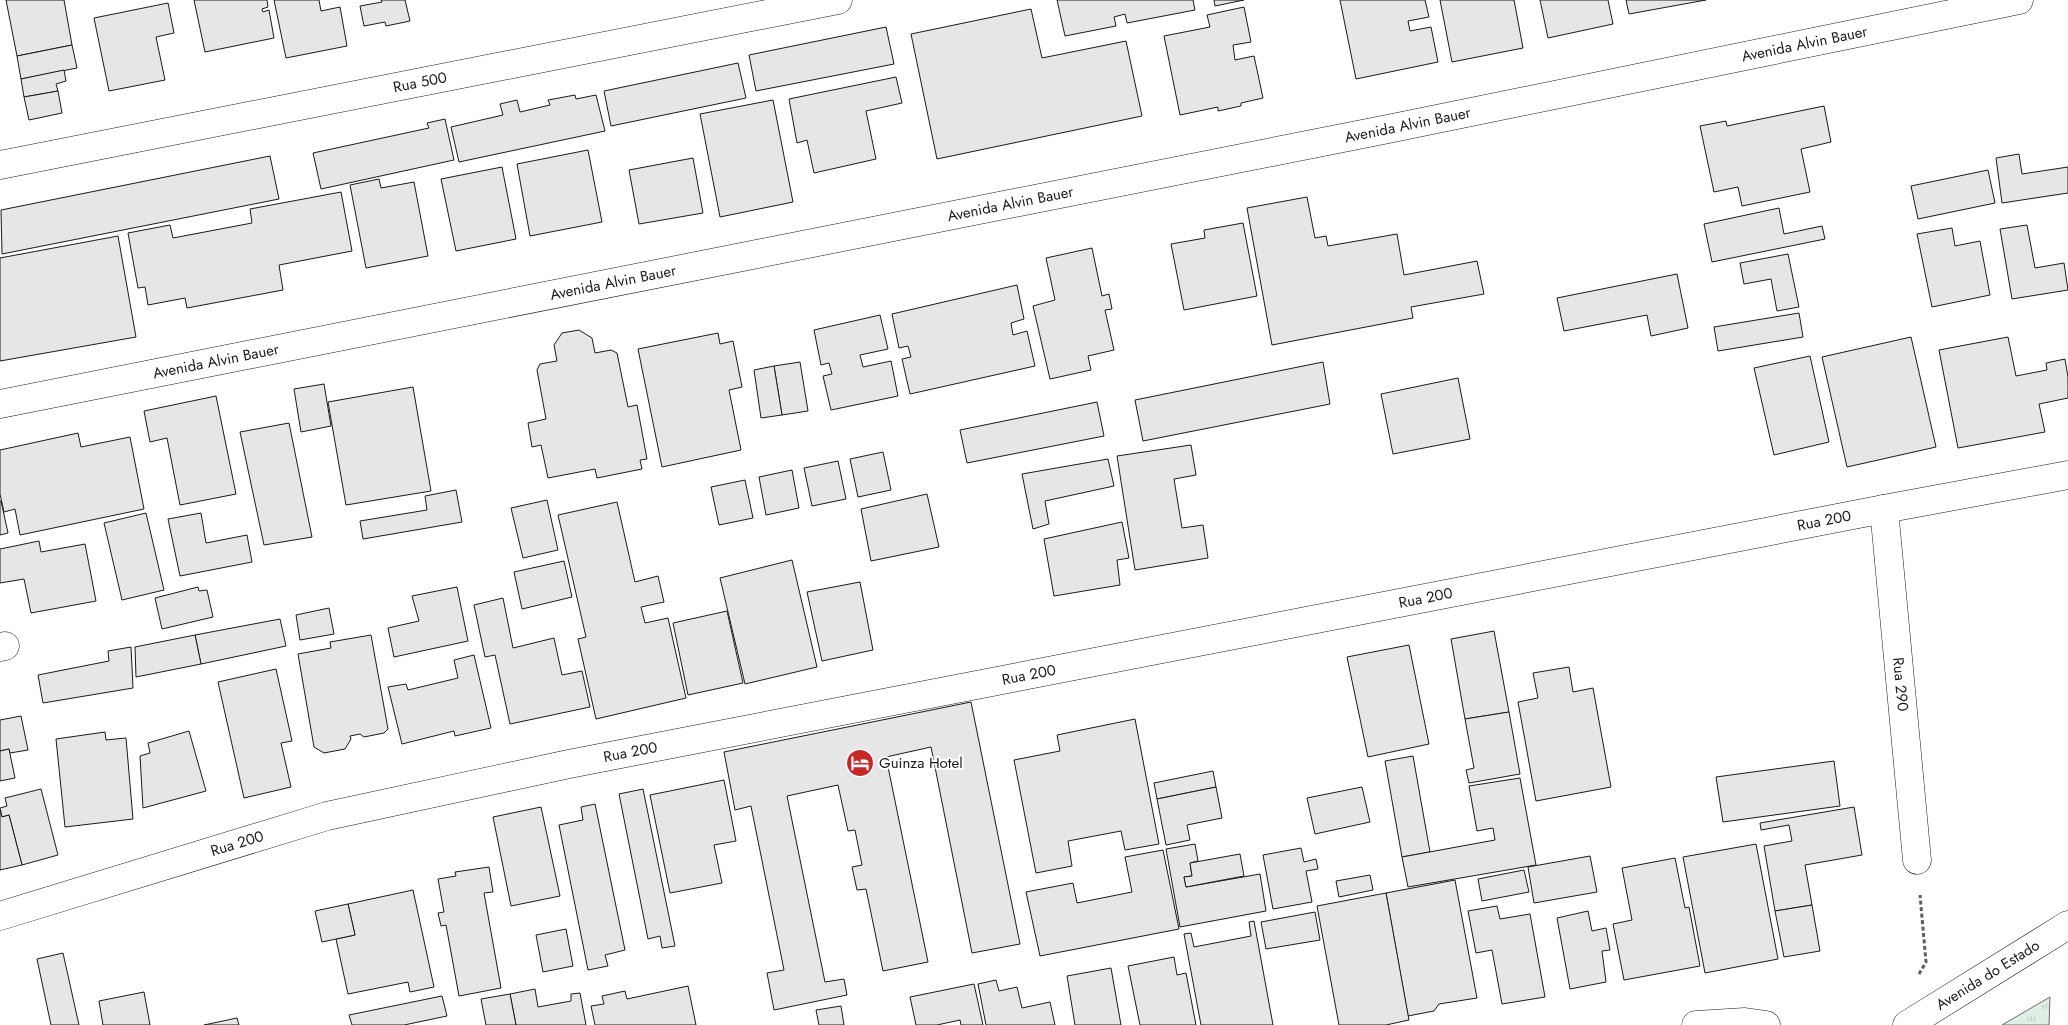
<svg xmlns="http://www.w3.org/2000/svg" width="2068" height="1025" font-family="Jost,sans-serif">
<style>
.park{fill:url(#park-tufts);stroke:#6a6a6a}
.building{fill:#e6e6e6;stroke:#1a1a1a}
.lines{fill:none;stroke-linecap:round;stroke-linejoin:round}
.street-casing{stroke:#1a1a1a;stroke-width:29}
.secondary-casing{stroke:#1a1a1a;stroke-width:29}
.primary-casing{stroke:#1a1a1a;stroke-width:29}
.path{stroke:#5f5f5f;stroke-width:3;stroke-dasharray:4 2.5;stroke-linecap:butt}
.street{stroke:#fff;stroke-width:28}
.secondary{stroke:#fff;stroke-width:28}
.primary{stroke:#fff;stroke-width:28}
.labels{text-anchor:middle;stroke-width:4;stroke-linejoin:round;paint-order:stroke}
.street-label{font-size:15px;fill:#1a1a1a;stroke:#fff}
.poi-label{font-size:15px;fill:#1a1a1a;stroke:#fff;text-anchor:start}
</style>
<defs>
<pattern id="park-tufts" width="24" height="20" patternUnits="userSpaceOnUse" patternTransform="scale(1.25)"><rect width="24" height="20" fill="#e0efe3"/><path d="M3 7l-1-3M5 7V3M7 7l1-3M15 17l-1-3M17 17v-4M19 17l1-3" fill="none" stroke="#c0ccc2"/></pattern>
</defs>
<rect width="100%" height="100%" fill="#fff"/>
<polygon class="park" points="2050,997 2049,1025 2002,1025"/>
<g class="building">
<polygon points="6,0 64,0 72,45 17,56"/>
<polygon points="194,0 267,0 268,7 262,9 263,12 269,10 274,38 205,52"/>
<polygon points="274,0 319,0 321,11 340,7 347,46 286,58"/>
<polygon points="381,0 405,0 410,21 386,26 385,22 364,26 360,6 382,2"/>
<polygon points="1057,0 1193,0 1195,10 1127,23 1125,14 1114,17 1116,26 1065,36"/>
<polygon points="1214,0 1244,0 1215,6"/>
<polygon points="1340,0 1425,0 1429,17 1408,21 1410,31 1431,27 1438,62 1356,79"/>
<polygon points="1440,0 1514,0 1523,48 1452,62"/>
<polygon points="1540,0 1608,0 1613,24 1548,38"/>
<polygon points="1626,0 1706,0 1629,14"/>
<polygon points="168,3 174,33 156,37 165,80 109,91 94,18"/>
<polygon points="1244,7 1251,42 1233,45 1235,60 1254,56 1263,98 1241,103 1241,106 1218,111 1218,107 1180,115 1164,36 1210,27 1207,15"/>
<polygon points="1031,9 1042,58 1126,41 1142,116 937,159 911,34"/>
<polygon points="886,27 894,64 756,91 749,55"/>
<polygon points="72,45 77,68 21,79 17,56"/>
<polygon points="738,63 746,98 611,126 604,91"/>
<polygon points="64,70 66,81 56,84 58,91 24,97 21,79"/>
<polygon points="896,77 902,103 866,111 876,159 814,173 807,140 797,143 789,99"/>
<polygon points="58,91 62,113 29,120 24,97"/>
<polygon points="575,95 576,99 596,95 605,131 459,162 451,127 503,115 500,104 517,100 520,112 550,105 548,100"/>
<polygon points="773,100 793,202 720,217 700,114"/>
<polygon points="1824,106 1831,142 1801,149 1810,192 1742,206 1738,187 1714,192 1700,126 1726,121 1727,126"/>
<polygon points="445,119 454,160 321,189 313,153 429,128 427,123"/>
<polygon points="588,150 602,222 530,236 517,164"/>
<polygon points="2019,154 2022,174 2068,167 2068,193 2002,203 1996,158"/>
<polygon points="270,156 279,199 2,254 1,210"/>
<polygon points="693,158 703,213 639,224 629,170"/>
<polygon points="502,167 516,239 456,251 441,179"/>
<polygon points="1988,170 1995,203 1918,219 1911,186"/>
<polygon points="379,179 381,188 414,182 428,256 366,268 350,185"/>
<polygon points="341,192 352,251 279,265 283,290 187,308 185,298 148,305 145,287 138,288 128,233 170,225 173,238 252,223 250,209"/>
<polygon points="1307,197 1315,238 1326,236 1328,246 1397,234 1404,275 1477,261 1484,294 1411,307 1413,318 1272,345 1247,208"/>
<polygon points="1779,208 1784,234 1822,226 1825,239 1712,262 1704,224"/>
<polygon points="1243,223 1257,296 1184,310 1171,244 1205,238 1204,230"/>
<polygon points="2027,225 2035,268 2064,263 2068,290 2012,299 2000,229"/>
<polygon points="1952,228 1955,246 1980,241 1990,295 1932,307 1917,234"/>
<polygon points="118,236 136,337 0,361 0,258"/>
<polygon points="1092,248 1102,296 1109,294 1112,309 1105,310 1114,350 1088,356 1091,370 1050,379 1033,306 1055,300 1046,258"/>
<polygon points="1788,254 1799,307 1777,311 1771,279 1744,284 1740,263"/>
<polygon points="1677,274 1688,328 1651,336 1647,315 1564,331 1557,298"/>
<polygon points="1017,285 1024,319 1011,323 1013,335 1027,331 1035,366 910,394 902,359 911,357 908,346 899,348 892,314"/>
<polygon points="1799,313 1803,337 1718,351 1714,327"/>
<polygon points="880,315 888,349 860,355 863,367 891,361 898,396 831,410 823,376 832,374 829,363 821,365 814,330"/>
<polygon points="579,330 592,338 595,353 611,350 617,353 628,407 637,405 647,459 640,460 642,469 597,478 595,469 548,478 541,445 532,447 528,423 546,419 537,370 540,364 557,361 554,345 562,333"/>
<polygon points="718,333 720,344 733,341 742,387 729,390 741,450 662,467 638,349"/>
<polygon points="1911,337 1936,447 1847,467 1822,357"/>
<polygon points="2008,337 2016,376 2047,370 2046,363 2065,359 2068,377 2068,398 2039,404 2045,432 1958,448 1939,350"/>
<polygon points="1810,356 1829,442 1774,455 1754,368"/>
<polygon points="800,362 808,411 782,415 774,366"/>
<polygon points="1323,362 1330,404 1143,441 1135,400"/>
<polygon points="774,366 782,415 761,418 754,370"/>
<polygon points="1458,378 1470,439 1393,454 1381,394"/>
<polygon points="324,384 331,426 301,432 294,389"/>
<polygon points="413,387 431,491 346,505 328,402"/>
<polygon points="216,396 236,494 180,505 167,438 150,442 144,411"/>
<polygon points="1097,402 1104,436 967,463 960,430"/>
<polygon points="289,423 312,537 264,545 240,432"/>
<polygon points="78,433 81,447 130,437 144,509 20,535 15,509 4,512 0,494 0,450"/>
<polygon points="1191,445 1196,475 1174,479 1182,528 1203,525 1208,558 1135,570 1117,456"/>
<polygon points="883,452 891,490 858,497 850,459"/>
<polygon points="1108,459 1114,486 1045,501 1049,524 1033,529 1022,474"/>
<polygon points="838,461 846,499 812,506 804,468"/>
<polygon points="792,470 799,508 766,515 759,477"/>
<polygon points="745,480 753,518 719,525 711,487"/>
<polygon points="456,490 462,522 363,539 360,521 427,510 425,496"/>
<polygon points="927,494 939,547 871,561 861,509"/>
<polygon points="547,500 558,550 523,558 511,508"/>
<polygon points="0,501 1,501 8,533 0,535"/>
<polygon points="617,502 635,582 658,576 664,602 641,607 645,623 668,618 686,698 596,719 578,639 586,637 558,515"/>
<polygon points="146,513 164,590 122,600 104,523"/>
<polygon points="201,513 206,543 247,535 252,562 180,576 168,519"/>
<polygon points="1122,522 1129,558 1117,560 1120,585 1054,596 1044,539"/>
<polygon points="39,541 41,552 85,544 96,601 31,613 24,579 0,583 0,549"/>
<polygon points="792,560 817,667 745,684 720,578"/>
<polygon points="564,561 572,597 522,609 514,572"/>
<polygon points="860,582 873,650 822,661 807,592"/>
<polygon points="198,587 199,591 207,590 213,617 162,629 155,598"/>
<polygon points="457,587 468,641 394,657 388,628 419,621 412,596"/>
<polygon points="503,598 513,648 554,638 562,675 582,671 590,707 510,724 495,655 485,657 474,605"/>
<polygon points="329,608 334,634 300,640 296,615"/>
<polygon points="727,611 743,683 688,695 673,623"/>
<polygon points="280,619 286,646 201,664 195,635"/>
<polygon points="1494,631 1509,712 1465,719 1451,639"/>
<polygon points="195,635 201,664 136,677 135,647"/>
<polygon points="371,635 388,729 384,733 364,737 360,734 350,736 351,739 345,749 324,753 314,747 298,654 331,648 330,642"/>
<polygon points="1409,645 1429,744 1368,757 1347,657"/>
<polygon points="131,647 133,688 43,703 38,675 109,661 108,651"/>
<polygon points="474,655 491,728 455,736 454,731 402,744 388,687 406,684 408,690 458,678 454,660"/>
<polygon points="1569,667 1573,692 1593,688 1611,787 1536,801 1518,702 1538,698 1533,673"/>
<polygon points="276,669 292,741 281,743 291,787 244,798 218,682"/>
<polygon points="971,702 1020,944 972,953 931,747 886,757 928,962 883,971 866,889 857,890 852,867 862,865 855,830 848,831 838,785 787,796 825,982 844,979 847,995 774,1010 767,973 784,970 751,806 735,810 724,752"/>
<polygon points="1509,712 1520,774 1469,783 1466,770 1474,768 1465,719"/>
<polygon points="21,716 28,750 10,753 9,749 0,751 0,720"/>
<polygon points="1135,719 1159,844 1125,850 1121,831 1068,841 1072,866 1036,873 1014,760 1060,751 1057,735"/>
<polygon points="189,731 206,791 143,808 140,756 150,753 148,743"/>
<polygon points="105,732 106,740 126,738 133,819 65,827 56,739"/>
<polygon points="9,749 15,778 0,781 0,751"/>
<polygon points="1413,756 1430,852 1402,857 1385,761"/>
<polygon points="1834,761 1840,806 1723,822 1716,777"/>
<polygon points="1213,771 1216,787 1157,799 1154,783"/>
<polygon points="1520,778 1536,865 1408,887 1402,857 1495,840 1493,828 1477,831 1469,786"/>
<polygon points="724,780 736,841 714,845 722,883 670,893 650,795"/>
<polygon points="1216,787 1222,818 1187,825 1190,840 1166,845 1157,799"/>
<polygon points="1362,787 1370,822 1315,834 1307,798"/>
<polygon points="41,789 58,855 22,865 9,815 2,817 0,808 7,806 5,798"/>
<polygon points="643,789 675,946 662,948 660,936 648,939 619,794"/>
<polygon points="595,804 625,950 605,955 608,966 588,970 559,825 583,820 581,807"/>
<polygon points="541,807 560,896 511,906 493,817"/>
<polygon points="1854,807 1862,855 1805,865 1812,905 1775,911 1764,846 1792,841 1789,825 1761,830 1760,823"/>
<polygon points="0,810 2,817 9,815 22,865 0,870"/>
<polygon points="1195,844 1198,861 1190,863 1192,876 1184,877 1186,887 1260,874 1266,911 1180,927 1166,849"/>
<polygon points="1756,844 1778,959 1705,973 1683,857"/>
<polygon points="1301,848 1304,862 1316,859 1318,869 1306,871 1312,902 1273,909 1263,855"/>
<polygon points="1163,850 1179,929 1040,956 1026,892 1073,883 1077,903 1132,892 1125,857"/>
<polygon points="1240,854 1244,876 1186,887 1184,877 1192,876 1190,863"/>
<polygon points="1590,856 1597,892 1534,903 1528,867"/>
<polygon points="1675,858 1685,908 1689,907 1700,966 1624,980 1613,924 1632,920 1622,868"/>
<polygon points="489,867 493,892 484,893 501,988 459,996 446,925 441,926 438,913 444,912 438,879 456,876 455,872"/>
<polygon points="1524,870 1529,892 1482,901 1478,879"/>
<polygon points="1370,875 1373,890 1339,897 1336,881"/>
<polygon points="1455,880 1477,998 1439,1004 1434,1011 1408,1016 1386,893"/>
<polygon points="413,890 434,987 410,992 408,982 348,994 336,939 355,935 348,904"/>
<polygon points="1386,893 1409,1020 1386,1025 1339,1025 1317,906"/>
<polygon points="348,904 355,935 322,942 315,911"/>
<polygon points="1812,905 1820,951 1784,957 1775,911"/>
<polygon points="1497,906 1500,919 1530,914 1545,997 1502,1004 1492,950 1476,953 1468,911"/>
<polygon points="1588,911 1592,931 1606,928 1610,950 1602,951 1606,982 1570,989 1557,918"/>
<polygon points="1315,912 1320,940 1266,949 1261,922"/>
<polygon points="1254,921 1273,1025 1201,1025 1184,934 1191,933 1194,947 1251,936 1249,922"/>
<polygon points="566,929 573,966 543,972 536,935"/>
<polygon points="63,953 79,1025 51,1025 37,959"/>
<polygon points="1174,957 1177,975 1186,973 1196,1025 1140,1025 1128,966"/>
<polygon points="1111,968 1121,1025 1075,1025 1067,976"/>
<polygon points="996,980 999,991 1017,987 1022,1008 1050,1002 1055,1025 986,1025 978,984"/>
<polygon points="974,984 983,1025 961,1025 960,1020 937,1025 916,1025 910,997"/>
<polygon points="688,986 696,1025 595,1025 591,1006 604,1004 602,996 625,991 627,999"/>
<polygon points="535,989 538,1007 571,1001 571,994 580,993 586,1025 516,1025 510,994"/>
<polygon points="144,992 150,1025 103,1025 99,1001"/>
<polygon points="510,994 516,1025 486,1025 481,999"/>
<polygon points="442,996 447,1016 404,1025 352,1025 349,1015"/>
<polygon points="841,1006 844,1025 819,1025 816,1010"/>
<polygon points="237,1018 239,1025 204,1025"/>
</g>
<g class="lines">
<g class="street-casing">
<g id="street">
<path id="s1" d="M 0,165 L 838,0"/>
<path id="s2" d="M 1884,509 L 1917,860"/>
<polyline points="0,647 5,646"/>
<path id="s3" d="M 0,916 L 327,816 L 569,764 L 1884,509 L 2068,475"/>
</g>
</g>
<g class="secondary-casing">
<g id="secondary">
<path id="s4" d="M 0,404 L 1388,129 L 2019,0"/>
<polyline points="1696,1025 1745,1022 1766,1025"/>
</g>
</g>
<g class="primary-casing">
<g id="primary">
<path id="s5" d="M 1907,1025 L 2068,925"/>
</g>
</g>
<polyline class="path" points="1919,974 1926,962 1920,895"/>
<use href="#street" class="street"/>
<use href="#secondary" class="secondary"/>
<use href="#primary" class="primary"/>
</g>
<defs>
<g id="hotel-disc" transform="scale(1.4375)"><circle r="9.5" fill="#c62828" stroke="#fff"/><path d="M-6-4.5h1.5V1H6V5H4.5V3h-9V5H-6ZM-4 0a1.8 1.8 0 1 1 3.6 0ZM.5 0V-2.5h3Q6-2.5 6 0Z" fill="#fff"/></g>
</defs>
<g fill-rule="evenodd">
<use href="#hotel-disc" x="860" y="763"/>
</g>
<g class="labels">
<g class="street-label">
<text dy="5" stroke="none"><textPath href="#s4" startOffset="1840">Avenida Alvin Bauer</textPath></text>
<text dy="5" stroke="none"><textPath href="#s1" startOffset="428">Rua 500</textPath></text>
<text dy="5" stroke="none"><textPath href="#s4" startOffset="1435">Avenida Alvin Bauer</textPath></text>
<text dy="5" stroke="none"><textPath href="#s4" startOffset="1030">Avenida Alvin Bauer</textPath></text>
<text dy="5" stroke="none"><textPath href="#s4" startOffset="625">Avenida Alvin Bauer</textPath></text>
<text dy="5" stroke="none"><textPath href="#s4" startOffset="220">Avenida Alvin Bauer</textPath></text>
<text dy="5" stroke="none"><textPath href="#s3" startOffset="1868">Rua 200</textPath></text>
<text dy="5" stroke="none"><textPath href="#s3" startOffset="1462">Rua 200</textPath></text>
<text dy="5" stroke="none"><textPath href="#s3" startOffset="1058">Rua 200</textPath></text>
<text dy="5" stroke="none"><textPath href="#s2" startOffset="176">Rua 290</textPath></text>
<text dy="5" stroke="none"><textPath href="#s3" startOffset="652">Rua 200</textPath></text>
<text dy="5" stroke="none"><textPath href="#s3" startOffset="248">Rua 200</textPath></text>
<text dy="5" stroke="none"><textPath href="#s5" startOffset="95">Avenida do Estado</textPath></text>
</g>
<g class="poi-label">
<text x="879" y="768">Guinza Hotel</text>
</g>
</g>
</svg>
